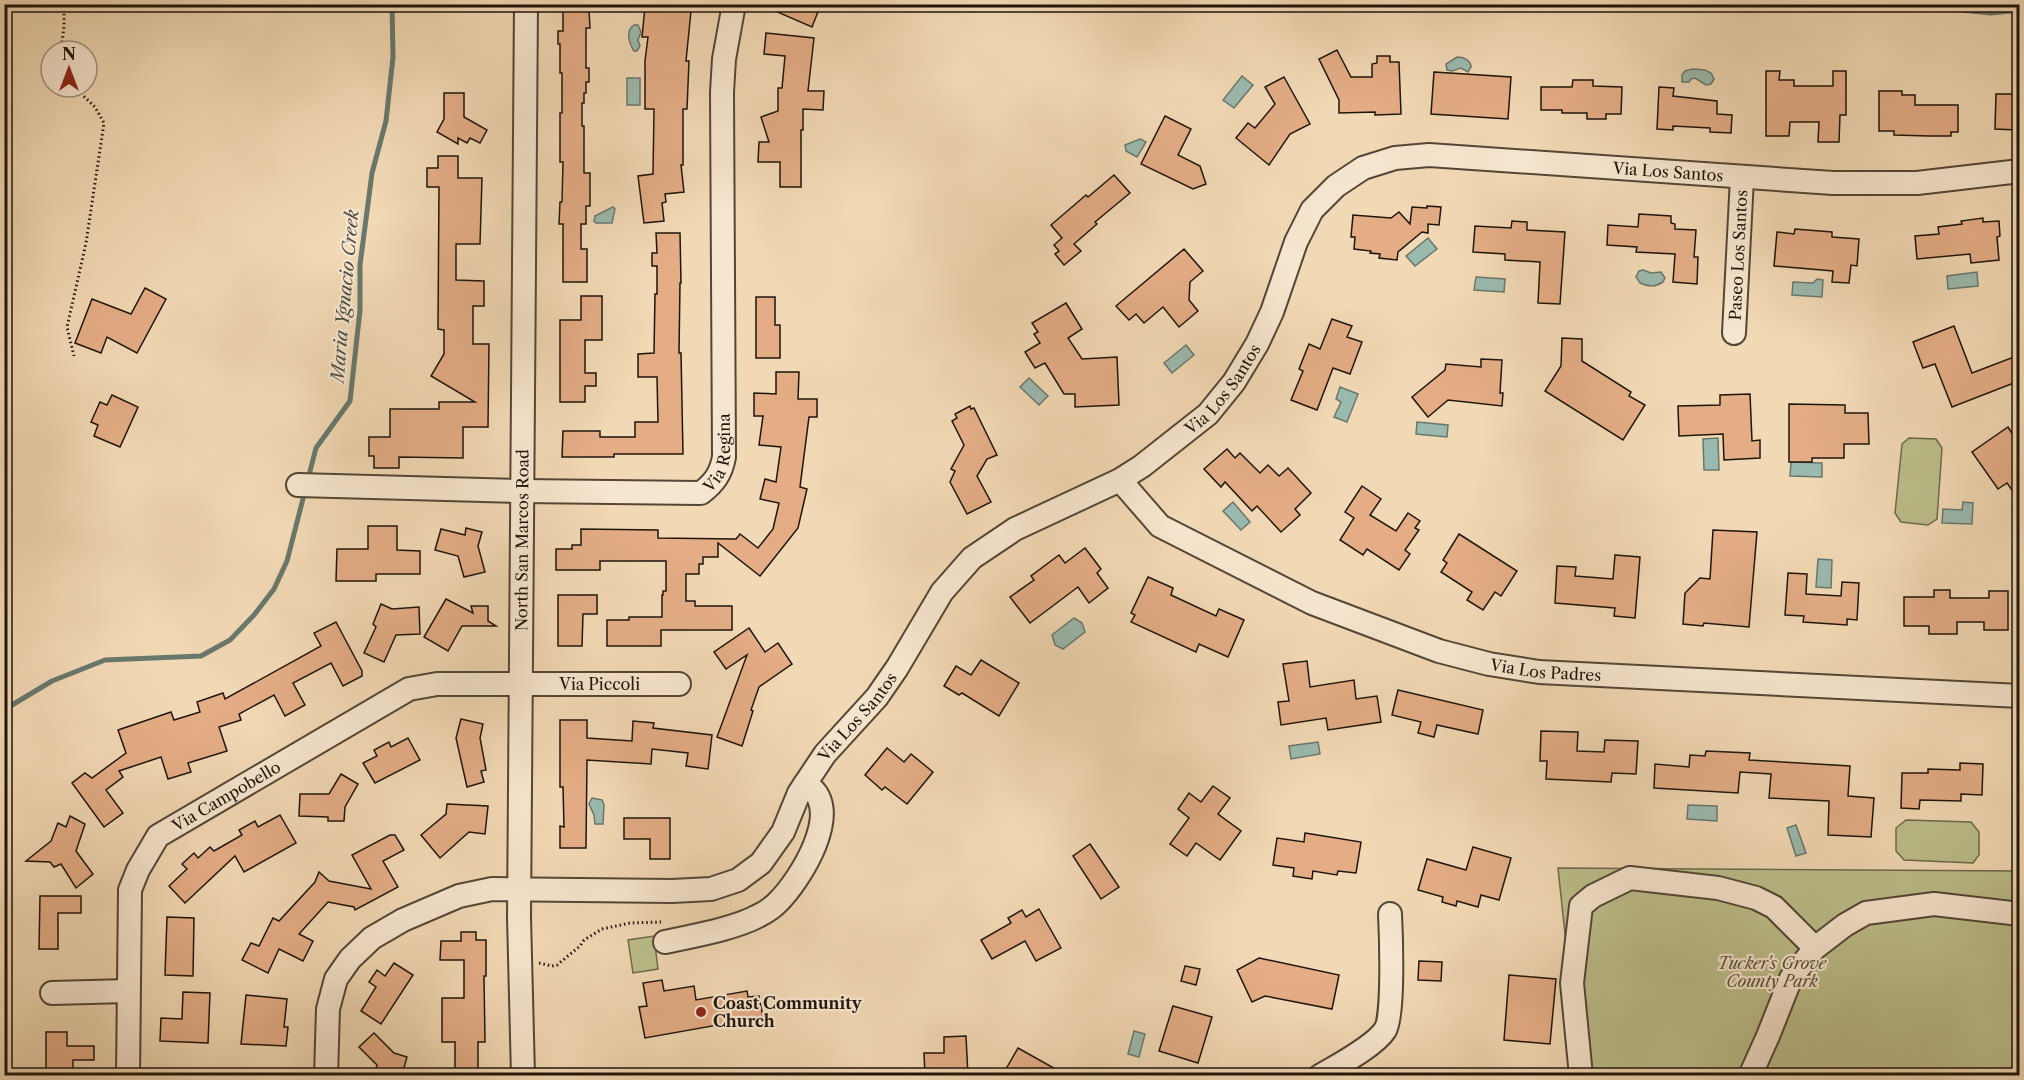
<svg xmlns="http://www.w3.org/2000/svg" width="2024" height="1080" font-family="'Libre Caslon Text',serif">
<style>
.green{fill:#bcbf8c;stroke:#6d6a4c;stroke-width:1.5}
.water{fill:#9bbaaf;stroke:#69786d;stroke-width:1.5}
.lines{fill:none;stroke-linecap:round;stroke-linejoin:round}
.stream{stroke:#69786d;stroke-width:5}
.building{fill:#e4ad86;stroke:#1e150b;stroke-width:1.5}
.minor-casing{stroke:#534636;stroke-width:26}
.path{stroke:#1e150b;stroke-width:3;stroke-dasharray:1.5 3;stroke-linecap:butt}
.minor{stroke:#f7e6cf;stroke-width:22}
.poi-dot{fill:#8f2418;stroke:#f7e6cf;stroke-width:2}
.labels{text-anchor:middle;stroke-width:4.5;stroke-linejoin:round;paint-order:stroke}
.street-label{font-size:16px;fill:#1e150b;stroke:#f7e6cf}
.park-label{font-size:16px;font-style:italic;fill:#555038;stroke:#f7e6cf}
.poi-label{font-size:16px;font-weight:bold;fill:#1e150b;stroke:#f7e6cf;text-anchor:start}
.water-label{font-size:18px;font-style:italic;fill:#4a4f44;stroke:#f7e6cf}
</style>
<rect width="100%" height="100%" fill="#f2d9b5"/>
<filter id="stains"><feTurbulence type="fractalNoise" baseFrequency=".00333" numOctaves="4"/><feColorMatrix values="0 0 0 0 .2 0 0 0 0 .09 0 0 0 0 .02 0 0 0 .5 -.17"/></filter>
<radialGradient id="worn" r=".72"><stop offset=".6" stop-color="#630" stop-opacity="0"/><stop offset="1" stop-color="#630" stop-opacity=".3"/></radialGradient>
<g class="green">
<polygon points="1909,438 1936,439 1942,448 1937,519 1928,525 1901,522 1895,513 1902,444"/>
<polygon points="1906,820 1971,822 1979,832 1979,855 1973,863 1904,860 1896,851 1896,828"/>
<polygon points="1558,868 2019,871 2019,1075 1580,1075"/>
<polygon points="654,936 658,969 633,973 628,940"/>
</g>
<g class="water">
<path d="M 634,25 L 638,25 L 641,32 L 638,40 L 640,46 L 637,51 L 634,51 C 629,43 625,31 634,25 Z"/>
<path d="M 1457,57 C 1463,57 1471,60 1471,67 L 1468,72 L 1461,68 L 1452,71 L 1447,70 L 1446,64 Z"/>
<polygon points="1693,69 1705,70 1711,73 1714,79 1711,84 1706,85 1695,78 1691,79 1689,82 1682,82 1682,75 1685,71"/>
<polygon points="1242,76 1253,85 1234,108 1223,100"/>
<rect x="627" y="78" width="13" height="27"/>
<polygon points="1140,139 1146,142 1137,157 1126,151 1125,145"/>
<polygon points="613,207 615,209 612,223 596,223 594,221 595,216"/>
<polygon points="1428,238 1437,249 1415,266 1406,256"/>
<path d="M 1643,270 L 1651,273 L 1661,272 L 1665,278 L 1663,282 C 1655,287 1649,287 1640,283 L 1636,277 L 1639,271 Z"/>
<polygon points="1977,272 1978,286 1948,289 1947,276"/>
<polygon points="1476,277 1505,279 1504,292 1474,290"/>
<polygon points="1817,279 1823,280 1822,297 1792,295 1793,282 1813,283"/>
<polygon points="1186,345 1194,355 1172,373 1164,363"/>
<polygon points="1029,378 1048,396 1039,405 1020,387"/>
<polygon points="1340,387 1358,394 1347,422 1334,417 1341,402 1336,399"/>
<polygon points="1417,422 1448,425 1447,437 1416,434"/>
<polygon points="1718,438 1719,470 1704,470 1703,439"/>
<polygon points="1791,462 1822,463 1822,477 1790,476"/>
<polygon points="1233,502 1250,522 1241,530 1223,511"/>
<polygon points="1963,502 1973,503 1972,524 1942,523 1943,509 1962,510"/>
<polygon points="1818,559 1832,560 1831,588 1816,587"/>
<polygon points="1074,618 1082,623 1085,632 1063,649 1055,645 1052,635"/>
<polygon points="1318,742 1320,754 1291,759 1289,746"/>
<polygon points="592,798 602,800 604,805 603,824 595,824 594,815 589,804"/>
<polygon points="1688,805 1717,806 1717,821 1687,819"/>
<polygon points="1796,825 1806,853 1796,856 1787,828"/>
<polygon points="1134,1031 1145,1034 1139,1057 1128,1054"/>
</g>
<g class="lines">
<g class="stream">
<polyline points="1901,4 1991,13 2020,10"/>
<polyline points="308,479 316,448 350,401 360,310 360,265 372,173 386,121 393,57 392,4"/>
<polyline points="4,713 7,708 52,681 105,660 201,656 230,640 254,615 274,589 287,561 305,491"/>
</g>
</g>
<g class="building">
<polygon points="563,4 584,4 584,11 589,11 590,28 586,28 586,68 589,68 589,82 586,82 586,93 584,93 584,103 582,103 582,126 584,126 584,173 590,173 590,206 586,206 586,224 581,224 581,249 587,249 587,282 563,282 563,224 559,224 560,202 562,202 563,162 560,162 560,113 562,113 562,73 560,73 560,44 558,44 558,31 563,31"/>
<polygon points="759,4 821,4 812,27"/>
<polygon points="645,7 691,11 686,61 689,61 687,109 683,109 683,165 681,165 684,192 665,194 666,202 662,203 664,221 644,223 638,176 653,174 654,109 645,109 645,61 648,37 642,37"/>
<polygon points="766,33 814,38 808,91 824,91 823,110 803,109 803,130 801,130 801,187 780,187 780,162 758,162 759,142 769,142 761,117 778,111 778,88 782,88 785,56 764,54"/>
<polygon points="1337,50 1351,77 1372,77 1372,64 1377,63 1377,56 1390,56 1390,62 1399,62 1401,114 1375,115 1375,112 1339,113 1339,100 1319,59"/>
<polygon points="1766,71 1780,71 1779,80 1794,80 1794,86 1833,86 1833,71 1846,71 1846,115 1840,115 1839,142 1818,142 1819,122 1790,122 1789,136 1766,136"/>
<polygon points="1434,72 1511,77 1508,119 1431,114"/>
<polygon points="1284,77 1310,124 1290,134 1269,165 1236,138 1248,123 1255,128 1275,104 1265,87"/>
<polygon points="1573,80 1593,80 1593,86 1622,87 1621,114 1606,114 1606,119 1587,119 1587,113 1562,113 1562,110 1541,110 1541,87 1572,87"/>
<polygon points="1659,87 1674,88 1673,96 1717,101 1717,114 1732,115 1731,133 1710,132 1710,128 1673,126 1673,130 1657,129"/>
<polygon points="1879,91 1902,91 1902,95 1915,95 1915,105 1958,105 1958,132 1951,132 1951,136 1929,136 1894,135 1894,131 1879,131"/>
<polygon points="444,93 464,93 464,117 487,130 480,143 470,138 467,143 458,138 458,144 437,132 444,119"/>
<polygon points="1996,94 2019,94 2019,118 2018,118 2017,130 1995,129"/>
<polygon points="1165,116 1191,129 1178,155 1200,166 1206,184 1193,189 1141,164"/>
<polygon points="438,156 458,156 458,178 482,178 480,244 456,244 456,280 484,281 484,306 473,306 473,344 489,344 488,427 463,427 463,458 399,457 399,468 374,468 374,456 369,456 369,437 390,437 390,409 439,409 439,402 475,402 431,376 444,354 444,330 438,329 439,187 427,187 427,168 438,168"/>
<polygon points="1114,175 1130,193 1095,222 1097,224 1074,244 1081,251 1064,265 1055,254 1059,251 1054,245 1062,238 1051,225 1086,195 1088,197"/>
<polygon points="1427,206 1441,207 1439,225 1428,224 1428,233 1422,232 1398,252 1397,260 1379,258 1380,254 1370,253 1371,251 1354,249 1355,237 1351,237 1353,215 1391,218 1399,212 1410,224 1412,207 1427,208"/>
<polygon points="1639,214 1671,216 1671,223 1675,224 1675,229 1696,230 1694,257 1698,257 1697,284 1673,282 1675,254 1636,252 1637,247 1607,245 1608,225 1638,227"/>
<polygon points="1983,218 1983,222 1999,221 2000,236 1997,237 1999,260 1971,263 1970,254 1917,259 1915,236 1939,234 1938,227 1962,224 1961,221"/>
<polygon points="1512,221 1527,222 1527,230 1565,232 1560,304 1538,303 1540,262 1505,260 1505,254 1473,252 1475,226 1511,228"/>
<polygon points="1795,229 1832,232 1832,237 1859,239 1857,266 1851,265 1849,283 1832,282 1833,271 1774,266 1777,232 1794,234"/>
<polygon points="656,233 680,233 681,283 680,283 679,353 681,353 683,454 614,454 614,457 562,457 563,431 600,431 600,437 635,437 635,422 658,422 657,377 638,377 638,354 654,353 655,294 657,294 657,266 652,266 652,253 657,253"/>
<polygon points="1184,249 1203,271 1190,282 1189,300 1198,311 1179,327 1163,307 1144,323 1136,314 1129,320 1116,306"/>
<polygon points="145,288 166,299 137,353 107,337 101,353 75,343 92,299 131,314"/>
<polygon points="581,296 602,296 602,340 585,340 585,373 596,373 596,386 585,386 585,402 560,402 560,320 581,320"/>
<polygon points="756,297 775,297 775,325 780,325 780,358 756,358"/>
<polygon points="1066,303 1082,329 1068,338 1082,359 1117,357 1119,405 1075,407 1075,394 1064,394 1045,363 1035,368 1025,352 1040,343 1034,334 1038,332 1032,323"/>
<polygon points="1332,319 1352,326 1347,337 1362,342 1350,374 1333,368 1317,410 1291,400 1303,371 1299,369 1309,344 1320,349"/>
<polygon points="1954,326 1972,373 2019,355 2019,381 1952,407 1935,364 1923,368 1913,342"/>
<polygon points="1562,338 1582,339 1582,361 1631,392 1629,396 1645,405 1623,440 1545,391 1561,366"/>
<polygon points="1481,359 1502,360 1500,393 1503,393 1502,406 1448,400 1428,417 1412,397 1445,370 1446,364 1481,367"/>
<polygon points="776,372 799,372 798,399 817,399 817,417 809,417 800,487 807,489 798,528 760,576 718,543 718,557 703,557 703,564 699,564 699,574 686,574 686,601 695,601 695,606 732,606 732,630 661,630 661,646 607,646 607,620 629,620 629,617 662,617 662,595 663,595 663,591 666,591 666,561 600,561 600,570 556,570 556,549 572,549 572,545 581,545 581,529 658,530 658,538 736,539 740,534 758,548 773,529 779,503 760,499 765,479 776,482 781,447 759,445 763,416 754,416 754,393 776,394"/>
<polygon points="1750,394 1752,441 1760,440 1760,458 1724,460 1723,434 1679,436 1678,406 1720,405 1720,395"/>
<polygon points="112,395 138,407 120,447 94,436 98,425 91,422 100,402 107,405"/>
<polygon points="1789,404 1845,405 1845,413 1868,413 1869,444 1844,444 1844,458 1812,458 1812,462 1789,462"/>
<polygon points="970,406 971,409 974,408 997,455 987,459 977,476 991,502 967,514 950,482 955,471 951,469 964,445 952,421 957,418 955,414 957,413"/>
<polygon points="2008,427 2013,435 2019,430 2019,500 2007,483 1998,489 1972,452"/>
<polygon points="1227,449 1235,458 1240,453 1260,473 1268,465 1279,476 1288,468 1311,493 1295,509 1300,515 1281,532 1257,506 1252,511 1225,482 1221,487 1204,469"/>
<polygon points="1362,486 1381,499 1370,515 1396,531 1408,513 1420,521 1415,528 1419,530 1405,550 1410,554 1399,570 1367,549 1363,555 1340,540 1354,518 1345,512"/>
<polygon points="368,526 397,526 397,550 420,551 420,574 376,574 376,581 336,581 337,549 368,549"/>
<polygon points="466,528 482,532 478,546 485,572 464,577 458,556 435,550 441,529 465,535"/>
<polygon points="1713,530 1757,532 1749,627 1704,623 1703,626 1683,624 1685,593 1700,578 1710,579"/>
<polygon points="1459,534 1517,571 1501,596 1495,592 1483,610 1467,600 1472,592 1441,572 1447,563 1443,560"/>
<polygon points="1085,548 1101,569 1097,573 1108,588 1089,603 1078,587 1030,623 1010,597 1034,580 1031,576 1059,555 1065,563"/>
<polygon points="1615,555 1640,557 1635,618 1614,616 1615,608 1555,603 1557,566 1576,567 1575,576 1613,579"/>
<polygon points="1788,573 1807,574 1806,594 1841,596 1842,582 1859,583 1857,620 1847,619 1847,625 1803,622 1804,616 1785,615"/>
<polygon points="1148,577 1173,588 1171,595 1216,616 1219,609 1244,620 1228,657 1199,644 1196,652 1131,622 1135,615 1131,613"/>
<polygon points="1934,590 1950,590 1950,598 1989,598 1989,591 2008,591 2008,630 1984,630 1984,622 1957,622 1957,634 1929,634 1929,626 1904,626 1904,597 1934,597"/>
<polygon points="558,595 597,595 597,614 583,614 582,646 558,646"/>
<polygon points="446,599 473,613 471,606 488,606 488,621 496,626 462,626 448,651 424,637"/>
<polygon points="381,604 392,609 419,607 420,634 396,635 384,662 364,653 376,627 373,624"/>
<polygon points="336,622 362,671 362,676 343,686 331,663 293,683 305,705 285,716 274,695 239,714 241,720 219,727 227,751 188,763 191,772 168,779 161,757 119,771 123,777 106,790 123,813 104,827 72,783 85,773 92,778 126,753 118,730 171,712 174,720 200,712 197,702 223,693 225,699 321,646 314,633"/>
<polygon points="749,628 765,652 778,643 792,664 759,687 751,710 753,711 742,746 717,737 747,655 726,669 714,652"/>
<polygon points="981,660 1019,683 999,716 962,693 959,695 944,686 956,666 971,675"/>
<polygon points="1307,661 1310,687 1354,680 1356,699 1377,696 1381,722 1328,730 1326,718 1281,725 1278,702 1289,701 1283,664"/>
<polygon points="1398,690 1483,710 1478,734 1437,725 1434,737 1418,733 1421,722 1392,715"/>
<polygon points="461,719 483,724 480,738 486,770 481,771 484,782 467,787 456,738"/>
<polygon points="560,720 587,720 587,738 632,741 633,721 654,723 653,728 712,735 708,769 686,766 688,753 652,749 651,764 587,760 586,848 560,848 560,826 564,827 563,787 560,787"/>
<polygon points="1541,731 1578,732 1577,751 1604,752 1605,740 1638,741 1636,774 1612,773 1611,782 1546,779 1547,761 1540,761"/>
<polygon points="408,738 420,760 375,783 363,763 377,756 374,750 389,742 391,747"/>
<polygon points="887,748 904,762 911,754 933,772 907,804 885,787 882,790 865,775"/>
<polygon points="1706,751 1750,753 1749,760 1850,766 1848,796 1874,798 1871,837 1828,835 1829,801 1769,798 1771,774 1740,772 1738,793 1654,788 1655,764 1689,767 1690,755 1705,756"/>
<polygon points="1960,763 1983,764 1982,795 1961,794 1961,801 1920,800 1919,809 1901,808 1902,773 1928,773 1928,769 1960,770"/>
<polygon points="341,774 358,784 345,807 344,821 328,821 328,817 299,816 300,794 329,794"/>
<polygon points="1213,786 1230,798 1218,814 1241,831 1220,860 1196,843 1187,856 1170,844 1189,818 1178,809 1189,793 1201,802"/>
<polygon points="447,804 488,806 485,834 469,832 440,858 421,835 446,814"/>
<polygon points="280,815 296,843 244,872 235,856 185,903 169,886 187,869 182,864 194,853 198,858 210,847 214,851 242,835 239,830 255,821 258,827"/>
<polygon points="70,816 85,824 76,851 93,874 76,888 61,864 54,867 50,862 26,861 51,841 58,823 66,827"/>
<polygon points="624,818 670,818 670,859 650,859 650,839 624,839"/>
<polygon points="1305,833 1361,842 1356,873 1338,871 1337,875 1313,871 1312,879 1293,876 1294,868 1273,865 1277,838 1304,842"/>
<polygon points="390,835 395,835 404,850 383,861 398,887 355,910 354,907 328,902 299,934 313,941 303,961 279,949 268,973 242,960 251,943 259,946 273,918 279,921 315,882 319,872 329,881 371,889 352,855"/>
<polygon points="1090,844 1119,887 1101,899 1073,856"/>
<polygon points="1473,847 1511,858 1499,900 1481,895 1478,907 1457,901 1456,906 1442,902 1443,897 1418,890 1427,859 1466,870"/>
<polygon points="40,896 81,896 81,913 58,913 58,949 39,949"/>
<polygon points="1039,909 1061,948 1036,961 1025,941 992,959 981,940 1011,923 1008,918 1022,910 1026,917"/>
<polygon points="167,917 194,918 193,976 165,975"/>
<polygon points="461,932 476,932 476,940 486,940 486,976 484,976 485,1042 478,1042 478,1076 455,1076 455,1042 442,1042 442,998 464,998 464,960 440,960 441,941 461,941"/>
<polygon points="1259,958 1339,975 1332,1009 1265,996 1252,1002 1237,970"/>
<polygon points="1419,961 1442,962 1441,981 1418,980"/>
<polygon points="394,963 413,975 381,1024 361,1011 376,987 369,982 377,970 385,976"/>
<polygon points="1185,966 1200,969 1196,985 1181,981"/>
<polygon points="1509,975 1556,979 1550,1044 1504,1040"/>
<polygon points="662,980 664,991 694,986 696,1000 747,991 748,997 759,996 763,1017 645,1038 639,1007 647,1006 643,983"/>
<polygon points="183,992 210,993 208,1043 160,1041 161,1018 182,1019"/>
<polygon points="246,995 287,999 284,1027 288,1027 286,1046 241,1044"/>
<polygon points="1173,1006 1212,1017 1198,1063 1159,1051"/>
<polygon points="46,1032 67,1032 67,1046 94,1046 94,1060 73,1060 73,1076 46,1076"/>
<polygon points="374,1033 394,1053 407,1057 403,1071 399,1070 397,1076 374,1076 377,1065 359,1047"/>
<polygon points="966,1036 968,1076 925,1076 924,1053 944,1053 944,1037"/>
<polygon points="1018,1048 1068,1076 1002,1076"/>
</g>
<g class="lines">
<g class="minor-casing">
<g id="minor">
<path id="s1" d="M 1734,333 L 1742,178"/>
<path id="s2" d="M 1120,480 L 1160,526 L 1312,603 L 1439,651 L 1489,664 L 1539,672 L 2020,696"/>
<path id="s3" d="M 298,485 L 521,491 L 701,493 C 714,483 721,474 724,457 L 722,92 L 724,59 L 734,4"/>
<path d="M 665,942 C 692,936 734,929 758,916 C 764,913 772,908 777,903 C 800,881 847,806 805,784"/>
<polyline points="52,993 128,991"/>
<path id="s4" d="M 128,1076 L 130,890 L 138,870 L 158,836 L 409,689 L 437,684 L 679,684"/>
<path id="s5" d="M 326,1076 L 328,1009 L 336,979 L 350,959 L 372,938 L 403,920 L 459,896 L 492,889 L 672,891 L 711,889 L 738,880 L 761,863 L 783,832 L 799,793 L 825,754 L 877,697 L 897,668 L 942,592 L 972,558 L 1015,529 L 1120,480 L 1142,466 L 1208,414 L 1234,382 L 1257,344 L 1272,312 L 1296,242 L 1312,210 L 1336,186 L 1363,168 L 1395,158 L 1429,155 L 1833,183 L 1917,183 L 2020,171"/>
<path id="s6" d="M 523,1076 L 519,917 L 526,4"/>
<path d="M 1320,1076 C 1337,1066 1375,1046 1385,1030 C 1394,1017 1391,934 1390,914"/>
<polyline points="1581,1076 1572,983 1581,906 1593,896 1630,878 1718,888 1756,898 1774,907 1815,948"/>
<polyline points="1750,1076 1768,1036 1791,978 1815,948 1845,925 1866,913 1934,904 2020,914"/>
</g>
</g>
<g class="path">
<polyline points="61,51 64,26 64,4"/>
<polyline points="74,87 95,107 104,123 86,243 67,327 74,356"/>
<polyline points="539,963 552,966 557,965 580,946 584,940 602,929 630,923 661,922"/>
</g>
<use href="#minor" class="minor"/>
</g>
<circle class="poi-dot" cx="701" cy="1012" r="6"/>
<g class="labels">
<g class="street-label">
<text dy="6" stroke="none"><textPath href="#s5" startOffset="1815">Via Los Santos</textPath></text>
<text dy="6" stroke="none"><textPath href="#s1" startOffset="78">Paseo Los Santos</textPath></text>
<text dy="6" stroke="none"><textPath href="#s5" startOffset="1239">Via Los Santos</textPath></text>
<text dy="6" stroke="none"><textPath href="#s3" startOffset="450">Via Regina</textPath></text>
<text dy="6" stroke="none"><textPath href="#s6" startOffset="536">North San Marcos Road</textPath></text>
<text dy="6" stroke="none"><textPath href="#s2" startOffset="476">Via Los Padres</textPath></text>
<text dy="6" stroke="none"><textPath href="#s4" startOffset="729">Via Piccoli</textPath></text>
<text dy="6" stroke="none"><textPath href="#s5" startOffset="736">Via Los Santos</textPath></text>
<text dy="6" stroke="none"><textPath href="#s4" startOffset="326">Via Campobello</textPath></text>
</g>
<g class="park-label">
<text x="1772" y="969">Tucker's Grove<tspan x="1772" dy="18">County Park</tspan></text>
</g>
<g class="poi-label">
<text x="713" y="1009">Coast Community<tspan x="713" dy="18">Church</tspan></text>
</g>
<g class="water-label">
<text transform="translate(345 296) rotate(-85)" y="6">Maria Ygnacio Creek</text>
</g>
</g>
<rect width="2024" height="1080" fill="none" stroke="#f2d9b5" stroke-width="24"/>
<rect x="6" y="6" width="2012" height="1068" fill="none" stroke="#1e150b" stroke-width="3"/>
<rect x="12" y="12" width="2000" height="1056" fill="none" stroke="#1e150b" stroke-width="1.5"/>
<g transform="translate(69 69)"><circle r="28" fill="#f7e6cf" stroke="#a09281" stroke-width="1.5"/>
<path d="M0-4.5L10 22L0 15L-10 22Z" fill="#8f2418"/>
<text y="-9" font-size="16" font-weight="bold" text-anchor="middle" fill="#1e150b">N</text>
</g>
<rect width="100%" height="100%" filter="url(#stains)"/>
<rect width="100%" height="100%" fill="url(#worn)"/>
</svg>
